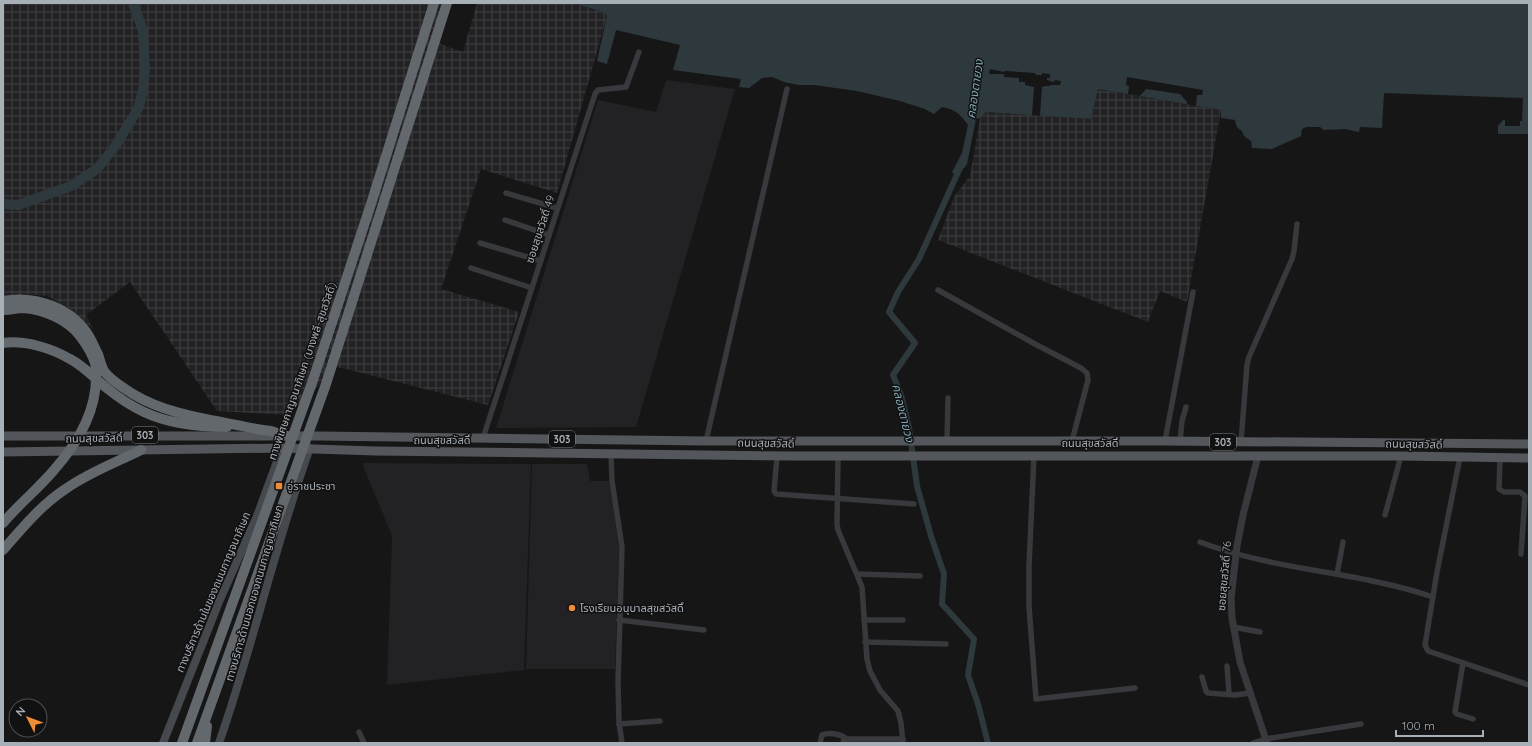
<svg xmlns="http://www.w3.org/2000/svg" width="1532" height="746" font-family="Quicksand,'Noto Sans Thai',sans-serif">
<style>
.built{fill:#222224}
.industrial{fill:url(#industrial-grid)}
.water{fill:#2e393d}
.pier{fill:#161617}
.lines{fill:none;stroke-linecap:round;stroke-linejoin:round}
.canal{stroke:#2e393d;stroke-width:6}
.river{stroke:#2e393d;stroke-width:10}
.minor{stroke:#37393c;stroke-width:5.5}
.tertiary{stroke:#37393c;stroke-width:7}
.secondary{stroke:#45484c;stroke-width:8}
.primary{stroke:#53565b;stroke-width:9}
.motorway{stroke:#63686d;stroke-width:10}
.poi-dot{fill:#ee8c37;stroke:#111112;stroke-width:1.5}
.labels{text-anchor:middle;stroke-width:3;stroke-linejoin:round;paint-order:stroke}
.shield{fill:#111112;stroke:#7b8086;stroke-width:1}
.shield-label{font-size:10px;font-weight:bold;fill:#a8b0b7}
.street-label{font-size:11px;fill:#a8b0b7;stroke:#111112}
.poi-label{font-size:11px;fill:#a8b0b7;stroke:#111112;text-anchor:start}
.water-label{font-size:12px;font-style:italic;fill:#7fa4b2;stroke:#111112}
</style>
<defs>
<pattern id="industrial-grid" width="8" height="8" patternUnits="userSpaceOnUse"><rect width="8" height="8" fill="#222224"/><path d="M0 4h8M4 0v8" fill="none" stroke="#3f4042"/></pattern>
</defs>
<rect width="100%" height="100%" fill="#161617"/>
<g class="built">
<polygon points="666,80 735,89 636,427 496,428 598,100 656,112"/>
<polygon points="362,463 531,464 524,670 387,685 392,536"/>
<polygon points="532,464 587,464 590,481 609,481 619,547 615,669 526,669"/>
</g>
<g class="industrial">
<polygon points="3,3 441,3 432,41 463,52 477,3 571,3 604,12 607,16 557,193 481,169 441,289 519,312 488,405 338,367 288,415 217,411 130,282 86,315 93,329 69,308 47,296 25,294 3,298"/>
<polygon points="1097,89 1221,110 1187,302 1160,291 1148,322 938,240 954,197 970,176 980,118 986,112 1091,119"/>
</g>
<path class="water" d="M 571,3 L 1529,3 L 1529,134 L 1498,134 L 1498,126 L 1503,120 L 1505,120 L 1505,126 L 1520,126 L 1520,121 L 1522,121 L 1523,98 L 1384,93 L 1382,128 L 1360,127 L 1359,132 L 1345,129 L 1324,130 L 1320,127 L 1306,127 L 1302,129 L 1301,136 L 1272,149 L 1252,148 L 1251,141 L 1244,136 L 1242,131 C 1237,128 1236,126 1235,120 L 1221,118 L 1221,110 L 1098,89 L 1091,119 L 986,112 L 980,118 L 976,119 L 967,164 L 957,177 L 952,172 L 962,153 L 968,125 C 961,115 955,109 942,107 L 934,114 L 925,109 L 900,101 L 857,91 L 814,85 L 799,85 L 784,82 L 772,77 L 762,78 L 749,88 L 739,87 L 741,79 L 673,70 L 680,45 L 616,30 L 607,64 L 597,61 L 607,16 L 604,12 Z"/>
<g class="pier">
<polygon points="990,69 1004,72 1005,71 1035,73 1036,75 1042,75 1042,73 1050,74 1050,78 1047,78 1047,80 1054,82 1055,80 1061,81 1060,85 1050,85 1050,86 1045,86 1042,87 1040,116 1032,115 1034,87 1025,85 1025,82 1019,82 1019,78 1004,77 1004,74 989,74"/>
<polygon points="1127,77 1203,90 1202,95 1197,95 1196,106 1187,104 1187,102 1180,94 1146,89 1140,96 1128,94 1129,86 1126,85"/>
</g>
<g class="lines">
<polyline class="canal" points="959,170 919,259 898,292 889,312 915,343 893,375 901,395 909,428 917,486 931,536 944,574 942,604 974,639 968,675 978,704 988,743"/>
<polyline class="river" points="3,204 18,205 71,186 97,169 116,145 139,107 143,90 145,69 143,31 133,3"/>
<g class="minor">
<polyline points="506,193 557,208"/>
<polyline points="505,220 549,235"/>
<polyline points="480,243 541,261"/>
<polyline points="471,268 532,288"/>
<polyline points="938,290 1035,344 1081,368 1087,373 1088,380 1072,441"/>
<polyline points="483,438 595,94 598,90 626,87 639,52"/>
<polyline points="706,441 787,89"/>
<polyline points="947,441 948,398"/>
<polyline points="1165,441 1193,292"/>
<polyline points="1180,441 1182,421 1186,407"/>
<polyline points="1241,442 1247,365 1249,357 1292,259 1294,251 1297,224"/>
<polyline points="611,453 612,481 622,547 618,682 619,722 622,743"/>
<polyline points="1034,455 1029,566 1029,606 1036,699 1135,688"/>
<polyline points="777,456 774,491 776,494 914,504"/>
<polyline points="838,456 837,524 838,530 862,587 867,659 870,671 880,690 898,711 901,723 903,743"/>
<polyline points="1460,457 1437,572 1425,645 1428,651 1529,685"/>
<polyline points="1500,458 1499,489 1504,492 1520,492 1525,496 1521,554"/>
<polyline points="1385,515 1401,456"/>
<path d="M 1200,542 C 1275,571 1357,571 1433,597"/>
<polyline points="857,574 920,576"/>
<polyline points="1337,574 1343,542"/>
<polyline points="619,620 704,630"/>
<polyline points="864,620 903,620"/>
<polyline points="1233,627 1260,632"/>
<polyline points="865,642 946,644"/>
<polyline points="1463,663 1455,712 1457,714 1473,719"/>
<polyline points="1227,666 1229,693"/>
<polyline points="1202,677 1206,691 1208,693 1235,695 1250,693"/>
<polyline points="619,724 660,721"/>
<polyline points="359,732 364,743"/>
<path d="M 820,743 L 822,735 C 829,732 841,734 847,739"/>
<polyline points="843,743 844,739 903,739"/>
<polyline points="1253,743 1265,739 1361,724"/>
</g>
<polyline class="tertiary" points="1258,456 1243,515 1237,546 1231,598 1232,618 1240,662 1267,743"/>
<g class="secondary">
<polyline points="163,743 219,602 257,516 282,448"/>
<path d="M 219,743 C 253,646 275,545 310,448"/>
</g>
<g class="primary">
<polyline points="3,436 319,436 706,441 1165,441 1529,444"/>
<polyline points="3,452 282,448 376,451 793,456 1401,456 1529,458"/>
</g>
<g class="motorway">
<path d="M 3,301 C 36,295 73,308 90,338 C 93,343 95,349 98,354 C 100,360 101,366 104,371 C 110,380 124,388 133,394 C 171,417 218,420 261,430"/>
<path d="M 3,310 C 10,310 17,308 24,308 C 45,310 68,320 80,336 C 86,344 92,353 95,363 C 96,366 95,371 96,375 C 97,412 78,443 54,470 C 38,489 19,504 3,523"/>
<path d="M 3,343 C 25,340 51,348 70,359 C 84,366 95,379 108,389 C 119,398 131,406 144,412 C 169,424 199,427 227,427"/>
<polyline points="255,429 271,431 287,436"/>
<path d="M 3,550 C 22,528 42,504 67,488 C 90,472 117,462 141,450"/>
<polyline points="182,743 313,380 371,204 434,3"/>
<polyline points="197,743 326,384 447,3"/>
<polyline points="205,743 207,726"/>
</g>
</g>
<g class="poi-dot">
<rect x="275" y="482" width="8" height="8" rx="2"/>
<circle cx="572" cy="608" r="4"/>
</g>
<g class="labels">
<g class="shield">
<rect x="132" y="427" width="26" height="16" rx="3"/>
<rect x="549" y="431" width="26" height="16" rx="3"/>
<rect x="1210" y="434" width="26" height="16" rx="3"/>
</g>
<g class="shield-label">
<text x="145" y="439">303</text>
<text x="562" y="443">303</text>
<text x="1223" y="446">303</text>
</g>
<g class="street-label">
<text transform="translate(540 229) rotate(-72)" y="4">ซอยสุขสวัสดิ์ 49</text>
<text transform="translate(302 371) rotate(-71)" y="4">ทางพิเศษกาญจนาภิเษก (บางพลี-สุขสวัสดิ์)</text>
<text transform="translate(94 438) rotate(-1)" y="4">ถนนสุขสวัสดิ์</text>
<text x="442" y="444">ถนนสุขสวัสดิ์</text>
<text transform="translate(766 443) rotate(1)" y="4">ถนนสุขสวัสดิ์</text>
<text x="1090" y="447">ถนนสุขสวัสดิ์</text>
<text transform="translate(1414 444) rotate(1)" y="4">ถนนสุขสวัสดิ์</text>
<text transform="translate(1224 576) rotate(-85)" y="4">ซอยสุขสวัสดิ์ 76</text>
<text transform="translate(213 592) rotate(-67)" y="4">ทางบริการด้านในของถนนกาญจนาภิเษก</text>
<text transform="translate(254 593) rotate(-74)" y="4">ทางบริการด้านนอกของถนนกาญจนาภิเษก</text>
</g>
<g class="poi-label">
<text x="287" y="490">อู่ราชประชา</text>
<text x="580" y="612">โรงเรียนอนุบาลสุขสวัสดิ์</text>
</g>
<g class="water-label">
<text transform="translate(975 89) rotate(-82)" y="4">คลองตายวง</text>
<text transform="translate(903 413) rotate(76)" y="4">คลองตายวง</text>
</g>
</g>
<rect width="1532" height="746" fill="none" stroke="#a8b0b7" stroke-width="8"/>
<g transform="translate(28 718) rotate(312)"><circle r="19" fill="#111112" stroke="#4d5154"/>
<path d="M0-3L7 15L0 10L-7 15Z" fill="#ee8c37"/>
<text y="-6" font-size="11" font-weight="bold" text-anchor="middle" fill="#a8b0b7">N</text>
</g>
<path d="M1396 730v6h87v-6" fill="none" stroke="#a8b0b7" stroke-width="2"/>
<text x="1402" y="730" font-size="12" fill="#a8b0b7" stroke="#111112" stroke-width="3" paint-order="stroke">100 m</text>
</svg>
